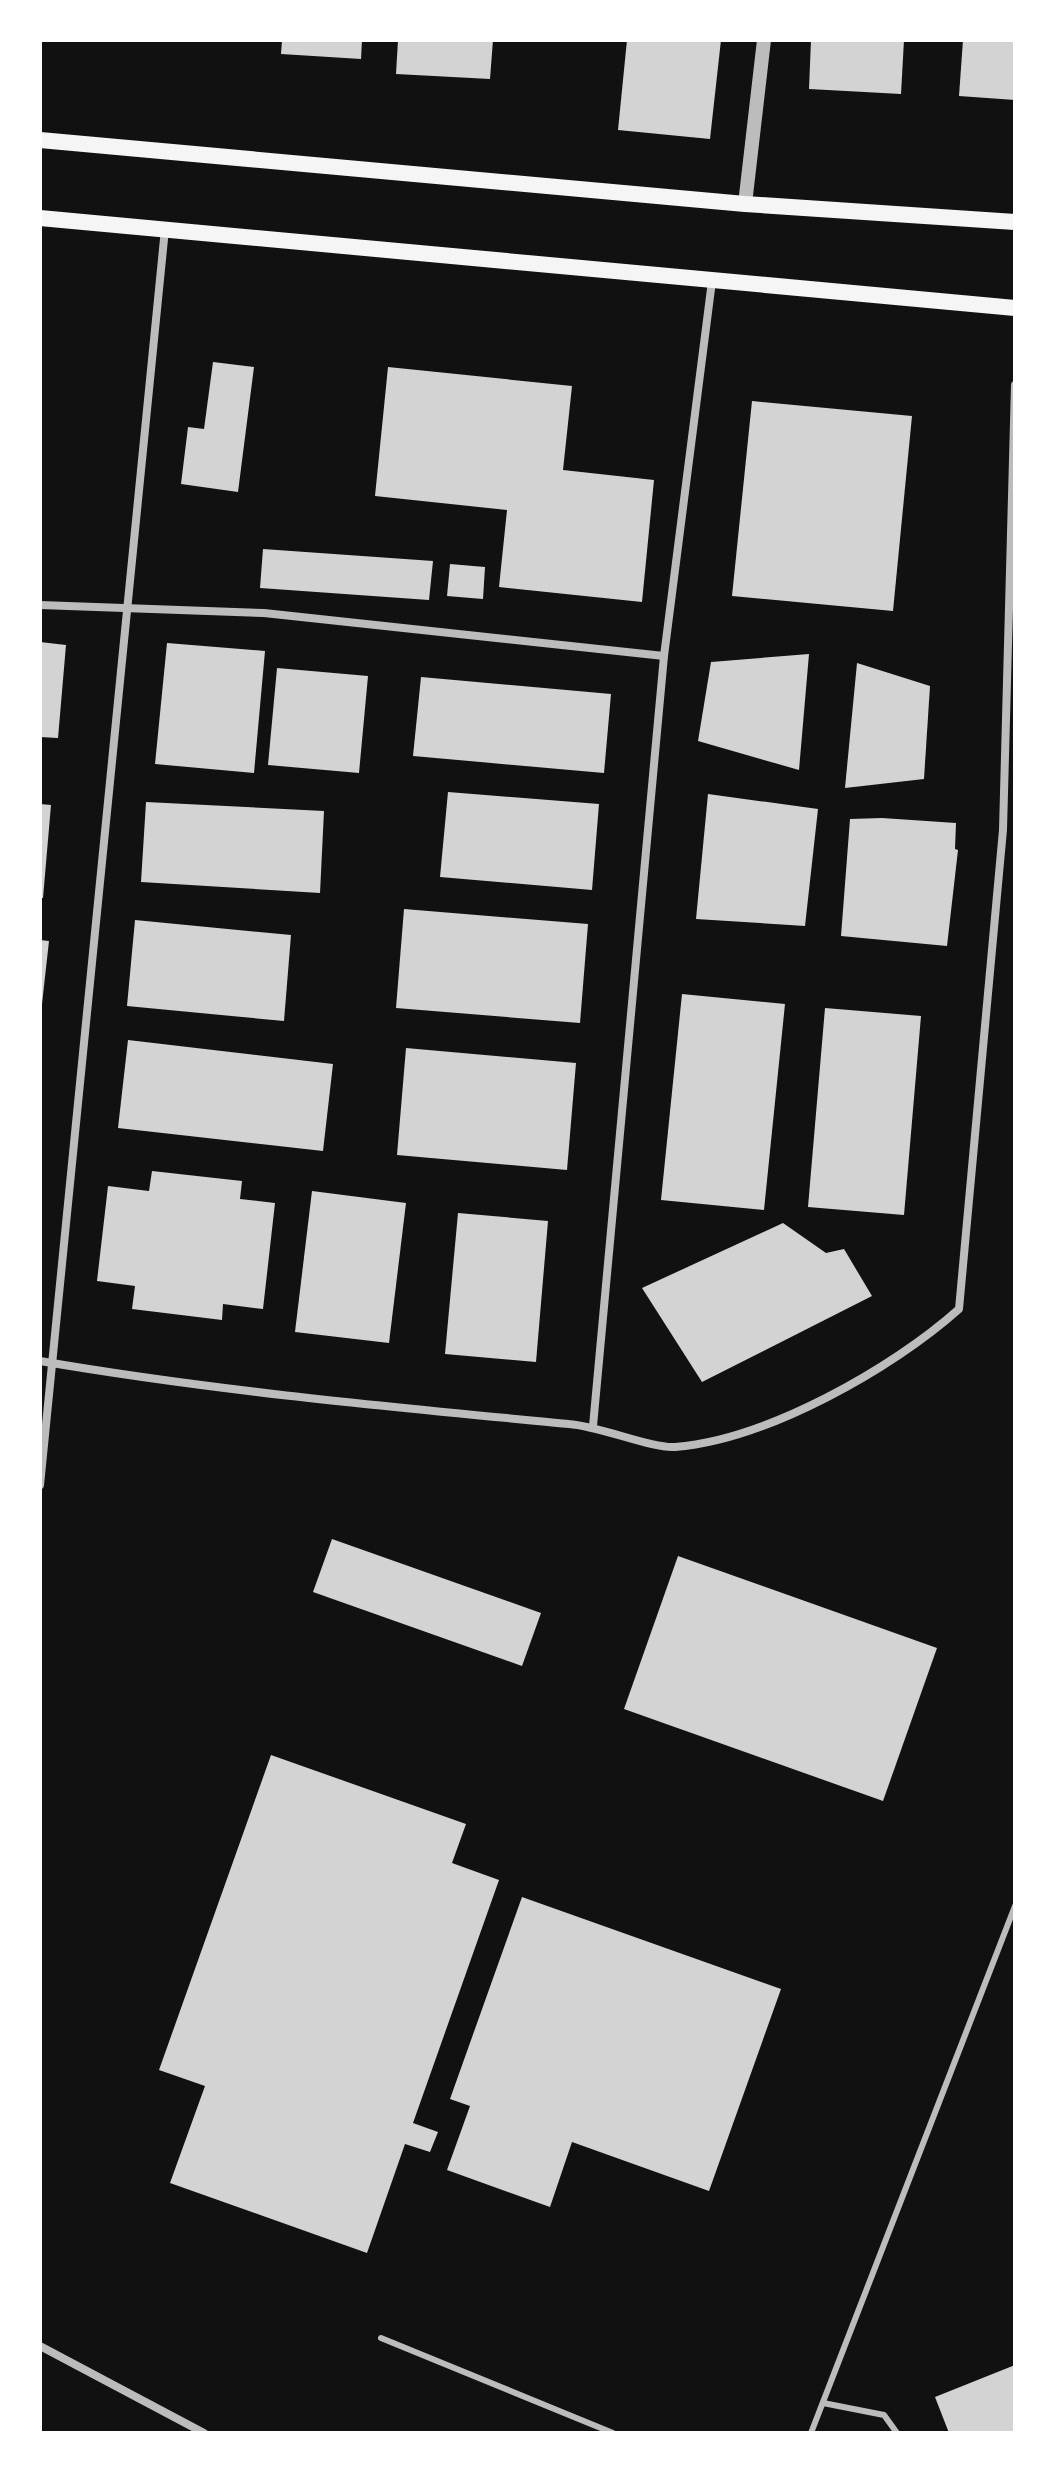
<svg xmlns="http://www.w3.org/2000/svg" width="1055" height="2473" font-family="Figtree,sans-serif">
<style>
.building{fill:#d3d3d3}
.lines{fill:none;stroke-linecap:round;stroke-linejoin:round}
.service{stroke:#bcbcbc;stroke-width:6}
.minor{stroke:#bcbcbc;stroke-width:8}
.tertiary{stroke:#bcbcbc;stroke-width:14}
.secondary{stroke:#f5f5f5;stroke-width:16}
</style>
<rect width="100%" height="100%" fill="#111"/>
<g class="building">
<polygon points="282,40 362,40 361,59 281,54"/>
<polygon points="398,40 493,40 490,79 396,74"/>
<polygon points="627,40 721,40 710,139 618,130"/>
<polygon points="811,40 904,40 901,94 809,89"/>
<polygon points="963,40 1015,40 1015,100 959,96"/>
<polygon points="213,362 254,367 238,492 181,484 188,427 204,429"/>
<polygon points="388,367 572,386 563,470 654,480 642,602 499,587 507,510 375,496"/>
<polygon points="752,401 912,416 893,611 732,596"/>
<polygon points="263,549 433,561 429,600 260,588"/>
<polygon points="450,564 485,567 483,599 447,596"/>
<polygon points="40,642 66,645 58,738 40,737"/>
<polygon points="167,643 265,651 254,773 155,764"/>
<polygon points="809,654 799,770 698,741 711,662"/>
<polygon points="857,663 930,686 924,779 845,788"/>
<polygon points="277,668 368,676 359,773 268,765"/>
<polygon points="421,677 611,694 604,773 413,756"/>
<polygon points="448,792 599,804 592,890 440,877"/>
<polygon points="708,794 818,809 805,926 696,919"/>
<polygon points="146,802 324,811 320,893 141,882"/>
<polygon points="40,804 51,805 43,898 40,898"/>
<polygon points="882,818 956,823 955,849 958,850 947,946 841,936 850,819"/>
<polygon points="404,909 588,924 580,1023 396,1008"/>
<polygon points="135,920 291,935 284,1021 127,1006"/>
<polygon points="40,940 49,941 42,1004 40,1004"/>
<polygon points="682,994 785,1004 764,1210 661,1200"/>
<polygon points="825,1008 921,1016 904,1215 808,1207"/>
<polygon points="128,1040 333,1064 323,1151 118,1128"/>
<polygon points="406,1048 576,1063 567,1170 397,1155"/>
<polygon points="152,1171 242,1181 240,1199 275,1203 263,1309 223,1304 222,1320 132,1309 135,1286 97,1281 108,1186 149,1191"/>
<polygon points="312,1191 406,1203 389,1343 295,1332"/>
<polygon points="458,1213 548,1221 536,1362 445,1354"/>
<polygon points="783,1223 826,1253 844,1249 872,1296 702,1382 642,1288"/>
<polygon points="332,1539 541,1613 522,1666 313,1592"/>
<polygon points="678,1556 937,1648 883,1801 624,1709"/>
<polygon points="271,1755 466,1824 452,1863 499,1880 413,2123 438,2132 430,2152 405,2144 367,2253 170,2183 205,2086 159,2070"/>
<polygon points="522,1897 781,1989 709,2191 572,2142 550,2207 447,2170 470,2106 450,2099"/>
<polygon points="1015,2365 1015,2433 949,2433 935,2397"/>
</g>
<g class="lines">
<g class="service">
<polyline points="381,2338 613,2433"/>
<polyline points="823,2403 884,2415 897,2433"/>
<polyline points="811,2433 1015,1906"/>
</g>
<g class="minor">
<polyline points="40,605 264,613 664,656"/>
<path d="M 40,1361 C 215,1391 392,1407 569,1424 C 599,1426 653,1449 675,1447 C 766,1440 892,1369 959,1309 L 1003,830 L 1015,385"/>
<polyline points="593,1426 664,656 712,281"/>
<polyline points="40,1485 165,229"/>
<polyline points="40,2346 204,2433"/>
</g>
<polyline class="tertiary" points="745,204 764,40"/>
<g class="secondary">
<polyline points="40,140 745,204 1015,222"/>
<polyline points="40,218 1015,308"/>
</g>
</g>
<rect width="1055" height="2473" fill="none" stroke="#ffffff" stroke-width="84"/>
</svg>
